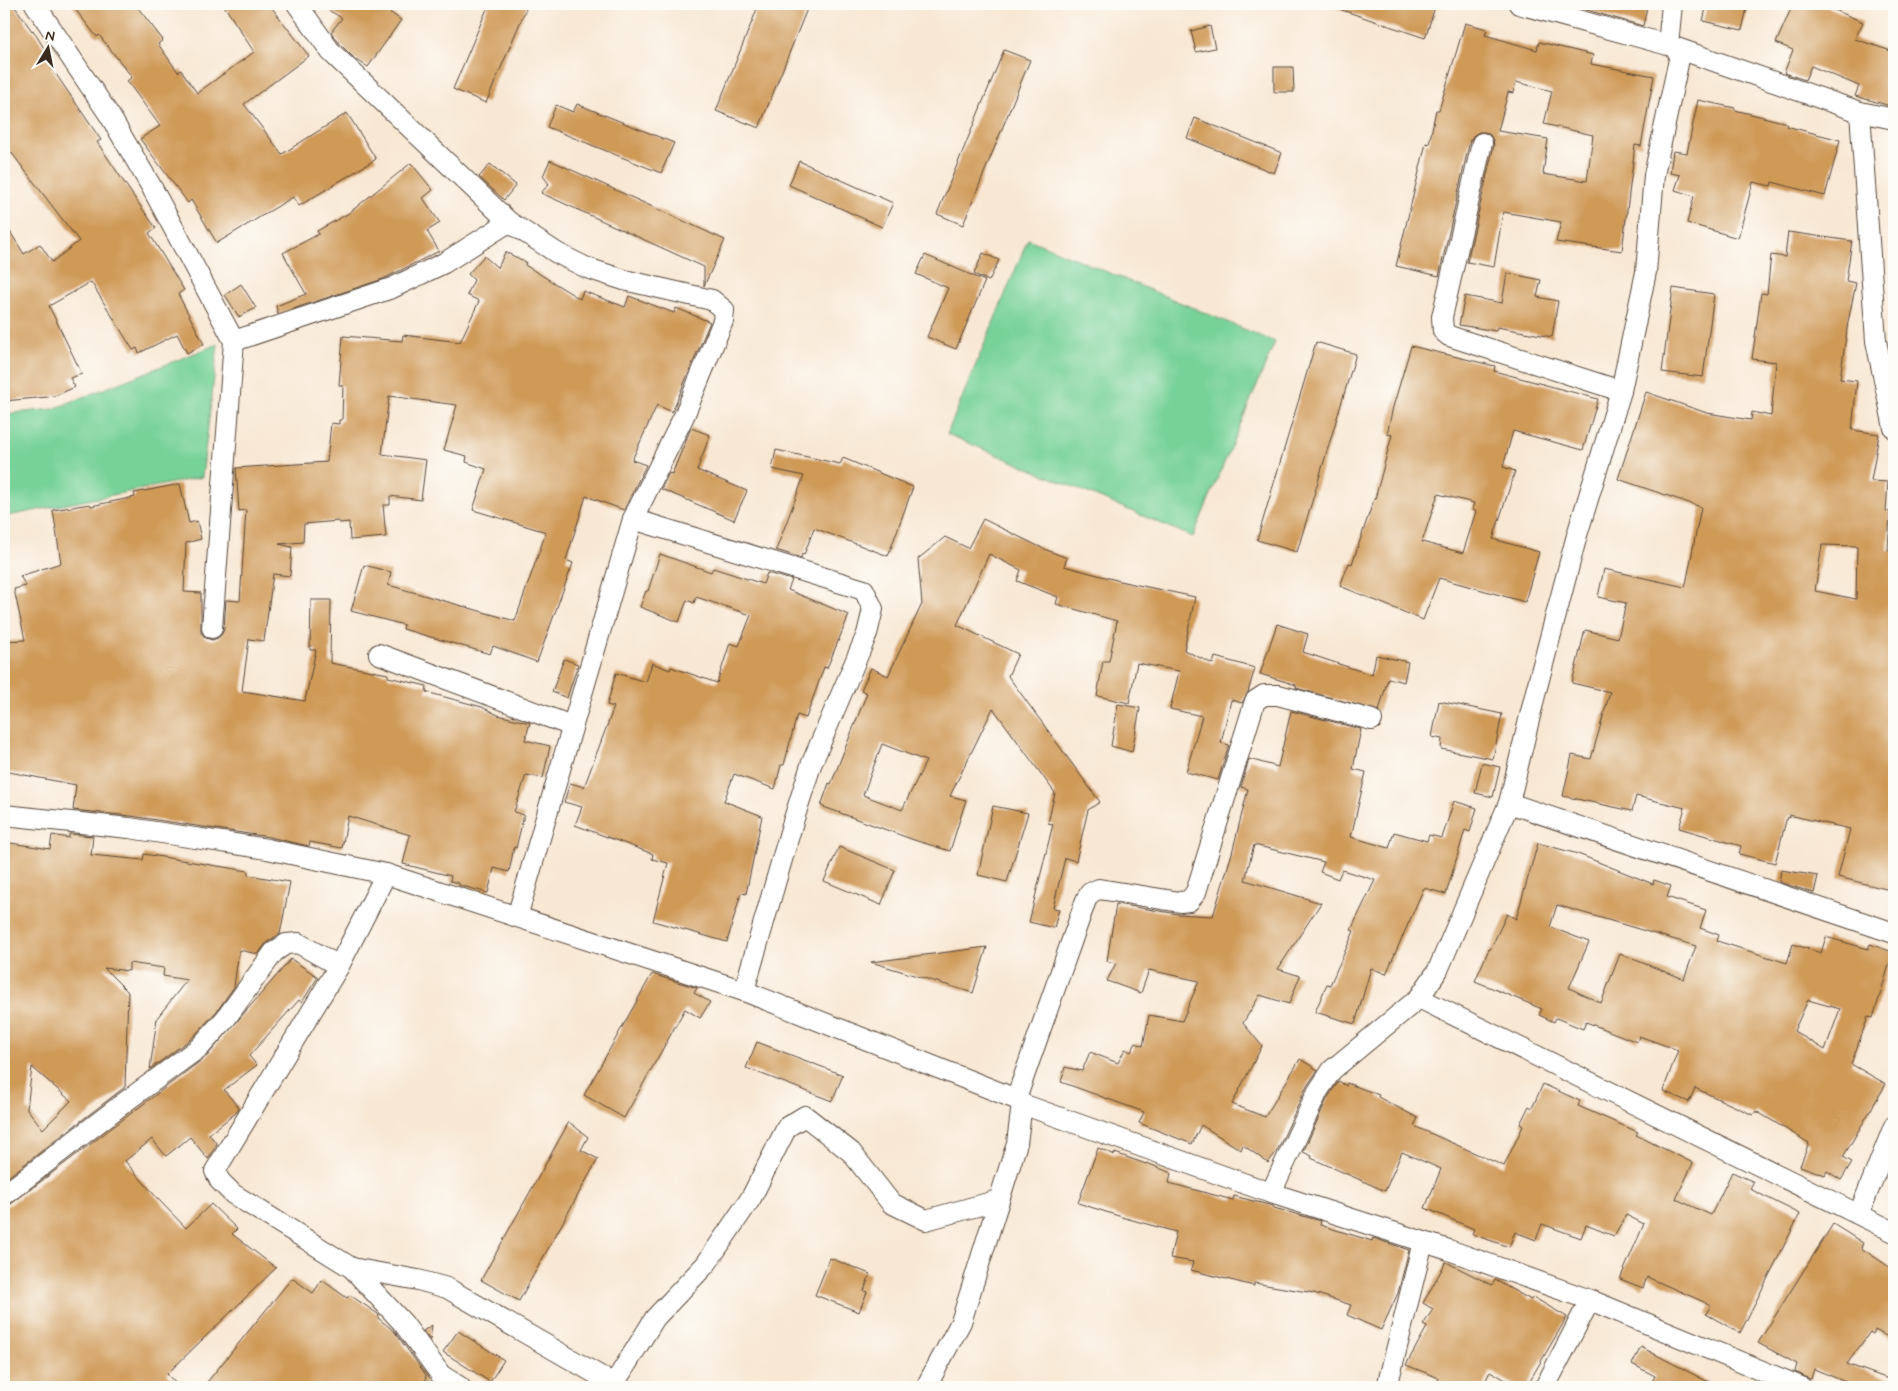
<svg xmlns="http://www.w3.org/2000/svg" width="1898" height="1391" font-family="Mynerve,sans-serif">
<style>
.green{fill:#77d298;stroke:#597e5b}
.building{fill:#cf9956;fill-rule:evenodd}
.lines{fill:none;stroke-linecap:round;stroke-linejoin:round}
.minor-casing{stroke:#574639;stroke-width:22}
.minor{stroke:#fff;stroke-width:20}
</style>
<rect width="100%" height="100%" fill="#fdfcf7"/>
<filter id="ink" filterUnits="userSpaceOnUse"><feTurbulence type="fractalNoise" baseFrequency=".02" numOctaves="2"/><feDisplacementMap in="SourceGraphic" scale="10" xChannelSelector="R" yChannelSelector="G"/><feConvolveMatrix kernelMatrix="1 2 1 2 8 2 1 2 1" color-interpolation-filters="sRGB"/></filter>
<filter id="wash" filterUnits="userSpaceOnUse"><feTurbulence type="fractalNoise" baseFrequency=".0096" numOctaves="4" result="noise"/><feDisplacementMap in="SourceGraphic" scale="20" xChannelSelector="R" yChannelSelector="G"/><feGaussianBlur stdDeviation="1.12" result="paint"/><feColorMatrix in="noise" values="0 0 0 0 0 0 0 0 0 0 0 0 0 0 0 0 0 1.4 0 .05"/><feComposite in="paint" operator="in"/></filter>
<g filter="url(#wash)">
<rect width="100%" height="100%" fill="#f8e7d3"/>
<g class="green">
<polygon points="1028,239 1275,342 1193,537 947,434"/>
<polygon points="218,344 202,477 8,516 4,507 4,414 53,409"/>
</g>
<g id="blocks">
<g class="building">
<polygon points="4,4 13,4 32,31 33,30 45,50 43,52 53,66 51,67 101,140 97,142 136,200 156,228 149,233 184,290 178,294 204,344 187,353 177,334 139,353 137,348 133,350 91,282 49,306 82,374 70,378 75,387 57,395 48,397 4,401 4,222 24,254 40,244 52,262 79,241 4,143"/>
<polygon points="71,4 135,4 163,40 158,44 178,72 181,70 197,93 254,52 223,4 269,4 309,56 244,104 282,154 347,113 376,159 299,206 293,197 217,243 191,200 188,203 140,139 160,126 127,81 132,77 99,35 97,37"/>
<polygon points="318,4 378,4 401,20 368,67 355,59 340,44 331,32 342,18"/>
<polygon points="489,4 528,4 486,103 453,89"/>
<polygon points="759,4 809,4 759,128 716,111"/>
<polygon points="1334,4 1436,4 1425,38 1333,7"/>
<polygon points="1576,4 1634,4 1647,7 1643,26 1576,7"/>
<polygon points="1707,4 1748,4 1742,30 1703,21"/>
<polygon points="1793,4 1821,4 1863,22 1855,39 1894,52 1894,107 1855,96 1859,86 1811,66 1805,80 1784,73 1793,50 1776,43"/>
<path d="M 1465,23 L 1487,29 L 1485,35 L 1537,50 L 1539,42 L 1593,55 L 1591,64 L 1654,76 L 1641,146 L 1635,145 L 1622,251 L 1556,242 L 1561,222 L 1503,212 L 1494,267 L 1467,262 L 1494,145 L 1493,140 L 1490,135 L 1485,132 L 1479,132 L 1474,135 L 1470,140 L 1439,276 L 1396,266 L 1426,143 L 1429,144 L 1436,110 L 1439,110 ZM 1516,82 L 1552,91 L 1544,124 L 1593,135 L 1587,181 L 1543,174 L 1548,139 L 1498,131 L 1508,92 L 1513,93 Z"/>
<polygon points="1210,26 1215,48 1196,52 1191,31"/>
<polygon points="1004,50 1030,60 963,225 937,214"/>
<polygon points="1274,67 1293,67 1294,92 1274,92"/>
<polygon points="1698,100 1735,108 1735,110 1787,123 1786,126 1840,140 1825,196 1772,182 1771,186 1753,182 1738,238 1687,223 1694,196 1675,190 1680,175 1670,173 1673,151 1687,153"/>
<polygon points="577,104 674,143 661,173 547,127 556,105 573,112"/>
<polygon points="1195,118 1282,153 1274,173 1187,138"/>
<polygon points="550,160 725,240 704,286 704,267 541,193 549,184 543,176"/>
<polygon points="799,161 893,203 882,227 789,185"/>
<polygon points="411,163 433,190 423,198 440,223 427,231 439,251 383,279 278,314 276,306 306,294 283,253 319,234 317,231 349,213"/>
<polygon points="490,164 516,185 504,200 479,177"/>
<path d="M 1788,232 L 1852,241 L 1846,281 L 1856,283 L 1848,322 L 1840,379 L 1857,381 L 1852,430 L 1879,434 L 1871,481 L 1888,482 L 1886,511 L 1890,512 L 1888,550 L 1894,551 L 1894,891 L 1838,877 L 1850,829 L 1789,815 L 1789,818 L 1787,817 L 1775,863 L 1739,854 L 1741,846 L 1679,828 L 1685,808 L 1636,796 L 1632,811 L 1563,796 L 1572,755 L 1591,759 L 1610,692 L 1572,683 L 1585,630 L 1618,638 L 1626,603 L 1598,597 L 1604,569 L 1685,587 L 1687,579 L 1701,507 L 1618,479 L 1646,392 L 1707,413 L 1751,420 L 1752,412 L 1771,416 L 1776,362 L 1752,359 L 1761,293 L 1767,294 L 1771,255 L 1785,257 ZM 1822,545 L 1857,546 L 1856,599 L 1815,591 Z"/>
<polygon points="505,252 526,262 525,265 580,299 583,291 625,307 629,296 674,313 676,308 710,322 672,412 657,405 632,460 646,465 624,510 586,496 566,560 573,563 537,662 493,646 490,654 403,629 404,625 351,611 364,565 391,572 388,585 515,621 546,532 473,510 486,469 466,462 467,456 444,450 457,405 389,396 382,454 426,460 421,500 390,496 390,505 383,505 386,537 350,540 349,522 339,523 339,521 304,524 303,542 279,544 292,547 290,576 273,574 264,641 249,639 242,691 305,701 316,650 310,650 311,600 331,600 330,663 388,674 388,677 427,686 426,692 482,707 498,715 530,723 525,740 550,746 543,778 526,775 514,812 524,815 516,848 514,847 509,872 494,868 488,893 459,885 459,883 450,881 451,876 403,864 410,835 348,816 342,848 310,842 309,846 269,837 131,816 73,810 76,785 4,771 4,641 25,640 14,589 26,586 20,576 61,563 53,510 90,504 91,506 135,497 134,493 180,484 189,523 197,521 201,539 186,543 184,592 201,593 201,633 206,638 212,640 218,638 222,634 224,629 226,600 240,601 246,510 239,511 236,468 327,462 331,423 339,424 339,420 342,420 343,386 339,385 343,336 402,341 403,335 460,342 479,301 467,295 474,280 468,274 484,256 498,268"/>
<polygon points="983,253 999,260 989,281 974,274"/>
<polygon points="925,255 985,281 956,349 927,337 948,288 916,274"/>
<polygon points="1507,273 1541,280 1537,297 1558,301 1552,337 1497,327 1496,331 1459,325 1465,296 1502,303"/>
<polygon points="241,284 256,308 239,317 225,295"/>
<polygon points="1673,288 1714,294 1703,377 1662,372"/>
<polygon points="1316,342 1356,354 1297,552 1257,540"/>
<path d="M 1411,346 L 1495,366 L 1494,371 L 1598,399 L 1583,450 L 1513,431 L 1503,467 L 1515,471 L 1493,539 L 1539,552 L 1525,602 L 1439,578 L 1423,620 L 1340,586 L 1349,563 L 1352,564 L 1374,499 L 1375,499 L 1392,435 L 1387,434 L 1393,407 ZM 1438,494 L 1474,503 L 1472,510 L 1476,511 L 1463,553 L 1422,542 Z"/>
<polygon points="691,428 710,435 697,470 747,491 734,520 661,489 669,473 672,474"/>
<polygon points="776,450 840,464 843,458 913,487 888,556 814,528 804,555 802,554 801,558 776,550 804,476 772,469"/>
<path d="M 983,519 L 1044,549 L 1067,558 L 1064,566 L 1124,582 L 1195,597 L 1184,650 L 1213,664 L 1215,657 L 1255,668 L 1248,692 L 1242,703 L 1231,700 L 1221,743 L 1229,745 L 1218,780 L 1186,772 L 1202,716 L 1170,709 L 1179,671 L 1137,663 L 1129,703 L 1097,696 L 1103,661 L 1109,661 L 1117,621 L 1056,604 L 1058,597 L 1017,581 L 1021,570 L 989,554 L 957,625 L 1018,654 L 1008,676 L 1100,802 L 1088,810 L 1076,861 L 1065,858 L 1053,908 L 1059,909 L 1054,928 L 1029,922 L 1053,824 L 1048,823 L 1055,793 L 993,708 L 950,796 L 966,800 L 950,851 L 914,840 L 821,806 L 829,783 L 831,784 L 867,693 L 861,690 L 871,668 L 888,676 L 922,604 L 918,559 L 945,537 L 968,548 ZM 882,744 L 926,761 L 902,810 L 863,795 Z"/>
<polygon points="660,554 711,572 713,568 763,584 767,573 792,580 788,590 849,615 827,668 824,667 806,718 797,715 784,765 781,765 775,789 734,774 724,801 762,816 746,894 741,893 727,942 653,921 668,863 652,859 653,854 575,825 582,807 564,802 570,783 584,787 614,707 607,705 616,673 646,682 652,663 670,670 671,667 717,683 730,643 739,646 751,615 696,597 694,603 687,600 679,622 640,607 646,591 648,591"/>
<polygon points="1277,624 1308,634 1303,652 1372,675 1376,655 1408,662 1404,682 1388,678 1379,711 1296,688 1296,685 1260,674"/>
<polygon points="564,659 578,664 567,698 552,692"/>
<polygon points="1439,701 1502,714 1493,759 1441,749 1442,739 1432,737"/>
<polygon points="1118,704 1140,708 1132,752 1111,746"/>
<polygon points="1291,711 1361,729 1353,769 1366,772 1351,837 1389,848 1394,832 1427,841 1429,835 1442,838 1454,801 1477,808 1470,832 1465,830 1446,894 1424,888 1386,974 1371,968 1355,1024 1315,1012 1327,984 1330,985 1354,931 1351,930 1375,880 1342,870 1338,879 1320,872 1324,862 1254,845 1245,880 1321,903 1278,969 1300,976 1289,1004 1260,995 1243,1023 1262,1046 1232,1104 1265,1117 1300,1059 1318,1070 1307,1086 1277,1151 1268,1163 1243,1145 1241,1150 1201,1125 1192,1144 1139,1123 1144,1112 1061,1082 1065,1067 1082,1071 1090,1052 1118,1063 1125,1049 1131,1052 1136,1043 1143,1046 1149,1015 1182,1021 1199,981 1149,970 1141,993 1107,981 1116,963 1107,961 1116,904 1178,914 1213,916 1232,853 1248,789 1241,787 1249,759 1278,767"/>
<polygon points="1482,763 1500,767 1493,797 1475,793"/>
<polygon points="993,806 1028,813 1007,882 978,875"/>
<path d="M 69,834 L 93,836 L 91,855 L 143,860 L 144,854 L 248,871 L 248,875 L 290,882 L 280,934 L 267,942 L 258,954 L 239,950 L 234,987 L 217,1011 L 192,1038 L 150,1069 L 157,1018 L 187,980 L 163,976 L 164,968 L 129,963 L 129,971 L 104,968 L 128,992 L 125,1087 L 4,1180 L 4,842 L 50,849 L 52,835 L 69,838 ZM 32,1067 L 71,1101 L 43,1129 L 27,1109 Z"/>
<path d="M 1538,843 L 1578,854 L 1653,884 L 1654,880 L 1671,886 L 1667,897 L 1706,910 L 1700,928 L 1719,935 L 1717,941 L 1787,963 L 1793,944 L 1821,953 L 1826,937 L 1868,949 L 1870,944 L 1893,952 L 1873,1018 L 1868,1017 L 1851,1064 L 1886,1084 L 1843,1157 L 1852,1162 L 1841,1180 L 1827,1171 L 1825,1175 L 1800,1166 L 1809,1143 L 1756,1111 L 1753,1115 L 1695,1088 L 1689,1102 L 1663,1091 L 1678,1050 L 1639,1036 L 1637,1042 L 1586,1022 L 1583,1029 L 1556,1018 L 1554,1022 L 1539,1015 L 1542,1009 L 1475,981 L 1489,949 L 1490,950 L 1507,914 L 1516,919 ZM 1557,905 L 1696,946 L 1684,979 L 1620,954 L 1601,1003 L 1569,988 L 1589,942 L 1550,927 ZM 1808,1000 L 1840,1009 L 1825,1050 L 1794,1031 Z"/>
<polygon points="839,847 895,870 881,905 824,881"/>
<polygon points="1781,870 1818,876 1814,893 1779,882"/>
<polygon points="987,947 973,993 871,962"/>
<polygon points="291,959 318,977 302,1002 299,1000 249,1056 257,1065 224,1090 239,1108 237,1112 209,1134 217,1144 208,1159 190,1137 166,1156 152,1139 125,1161 158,1199 186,1228 211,1204 237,1229 232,1234 276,1268 167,1374 179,1387 4,1387 4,1207 11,1204 207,1056"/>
<polygon points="652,974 697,988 694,993 710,1002 700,1018 685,1009 624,1118 584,1095"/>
<polygon points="757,1042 843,1075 832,1101 746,1068"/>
<polygon points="1339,1081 1346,1086 1347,1083 1379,1095 1378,1097 1418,1118 1414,1126 1504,1166 1523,1126 1520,1124 1529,1106 1532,1108 1543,1084 1580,1101 1578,1106 1638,1132 1636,1135 1693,1163 1676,1199 1711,1215 1732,1172 1754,1182 1750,1189 1800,1214 1740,1333 1706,1314 1711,1305 1647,1277 1643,1288 1620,1279 1644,1224 1626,1215 1614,1236 1586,1225 1581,1238 1542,1224 1536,1240 1515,1232 1509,1247 1472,1234 1474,1229 1425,1208 1441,1169 1402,1152 1385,1191 1311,1158 1312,1156 1303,1152 1328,1097"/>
<polygon points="569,1122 588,1137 581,1150 598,1159 519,1301 481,1280"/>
<polygon points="1098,1148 1115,1155 1115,1153 1146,1164 1147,1163 1171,1173 1169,1183 1233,1200 1234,1196 1273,1206 1274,1208 1321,1221 1320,1225 1372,1241 1373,1238 1409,1250 1398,1293 1381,1330 1347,1315 1351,1305 1314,1293 1254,1283 1254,1286 1191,1270 1193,1262 1170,1258 1176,1232 1125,1218 1078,1203"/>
<polygon points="1833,1224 1863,1243 1861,1248 1894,1270 1894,1340 1875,1330 1873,1334 1870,1332 1847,1364 1894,1381 1894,1387 1858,1387 1814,1369 1811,1379 1810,1379 1795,1372 1797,1364 1758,1343"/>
<polygon points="830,1258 870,1274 864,1291 867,1292 859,1312 815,1295"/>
<polygon points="1446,1262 1492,1285 1495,1280 1531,1300 1533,1297 1567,1317 1526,1387 1518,1387 1490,1371 1483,1387 1435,1387 1439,1378 1406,1365 1427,1327 1423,1325 1433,1309 1423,1303"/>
<polygon points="292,1278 313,1293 322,1280 347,1298 350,1295 378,1314 379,1315 378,1318 394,1331 426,1375 425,1387 203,1387"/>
<polygon points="432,1325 430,1340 423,1331"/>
<polygon points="458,1331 504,1360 490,1382 443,1352"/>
<polygon points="1641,1347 1718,1387 1649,1387 1655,1376 1632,1364"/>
</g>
</g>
</g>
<g filter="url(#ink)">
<use href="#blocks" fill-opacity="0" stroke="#574639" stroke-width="1"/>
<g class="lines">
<g class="minor-casing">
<g id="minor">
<polyline points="35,4 110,116 151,186 234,341 212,628"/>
<polyline points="297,4 331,52 509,222 557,253 587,268 624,280 712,300 724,310 723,321 684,416 633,519 517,917"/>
<polyline points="1519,4 1668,45 1860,112 1894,119"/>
<polyline points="1668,45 1672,4"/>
<polyline points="1860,112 1876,341 1894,428"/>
<polyline points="1482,143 1442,317 1443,331 1449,336 1621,391"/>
<polyline points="234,341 392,288 444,263 509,222"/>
<polyline points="633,519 864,590 873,609 867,634 811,765 792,825 744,991"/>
<polyline points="379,654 572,726"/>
<polyline points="1509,803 1894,933"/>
<polyline points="4,815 129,828 267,849 386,874 744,991 1016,1099 1022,1104 1271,1193 1449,1250 1590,1300 1801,1387"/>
<polyline points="386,874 339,966 215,1171 220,1181 233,1194 352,1268 403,1323 441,1375 460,1387"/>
<polyline points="1419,998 1894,1232"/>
<polyline points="1016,1099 1086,900 1090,893 1099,889 1180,902 1189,901 1196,892 1255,701 1264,695 1278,695 1372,720"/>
<polyline points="1271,1193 1318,1091 1332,1070 1419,998 1438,970 1509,803 1536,691 1577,535 1621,391 1646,272 1654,175 1681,50"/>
<polyline points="4,1195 125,1102 200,1047 226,1018 274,952 286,944 298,943 339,966"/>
<polyline points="1859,1214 1894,1126"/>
<polyline points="352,1268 418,1280 447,1288 619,1387"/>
<polyline points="614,1384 655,1318 706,1264 751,1198 787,1127 805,1116 851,1152 891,1203 926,1220 999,1200"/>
<polyline points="926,1387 961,1322 1017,1143 1022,1104"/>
<polyline points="1387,1387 1423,1242"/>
<polyline points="1545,1387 1590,1300"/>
</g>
</g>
<use href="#minor" class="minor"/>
</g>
</g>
<rect width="1898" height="1391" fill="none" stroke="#fdfcf7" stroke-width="20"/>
<g transform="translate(48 48) rotate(10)" stroke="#fdfcf7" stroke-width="4" paint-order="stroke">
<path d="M0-4L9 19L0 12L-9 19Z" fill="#3b2a1e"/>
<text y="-8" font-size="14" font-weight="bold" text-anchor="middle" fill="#3b2a1e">N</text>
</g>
</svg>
